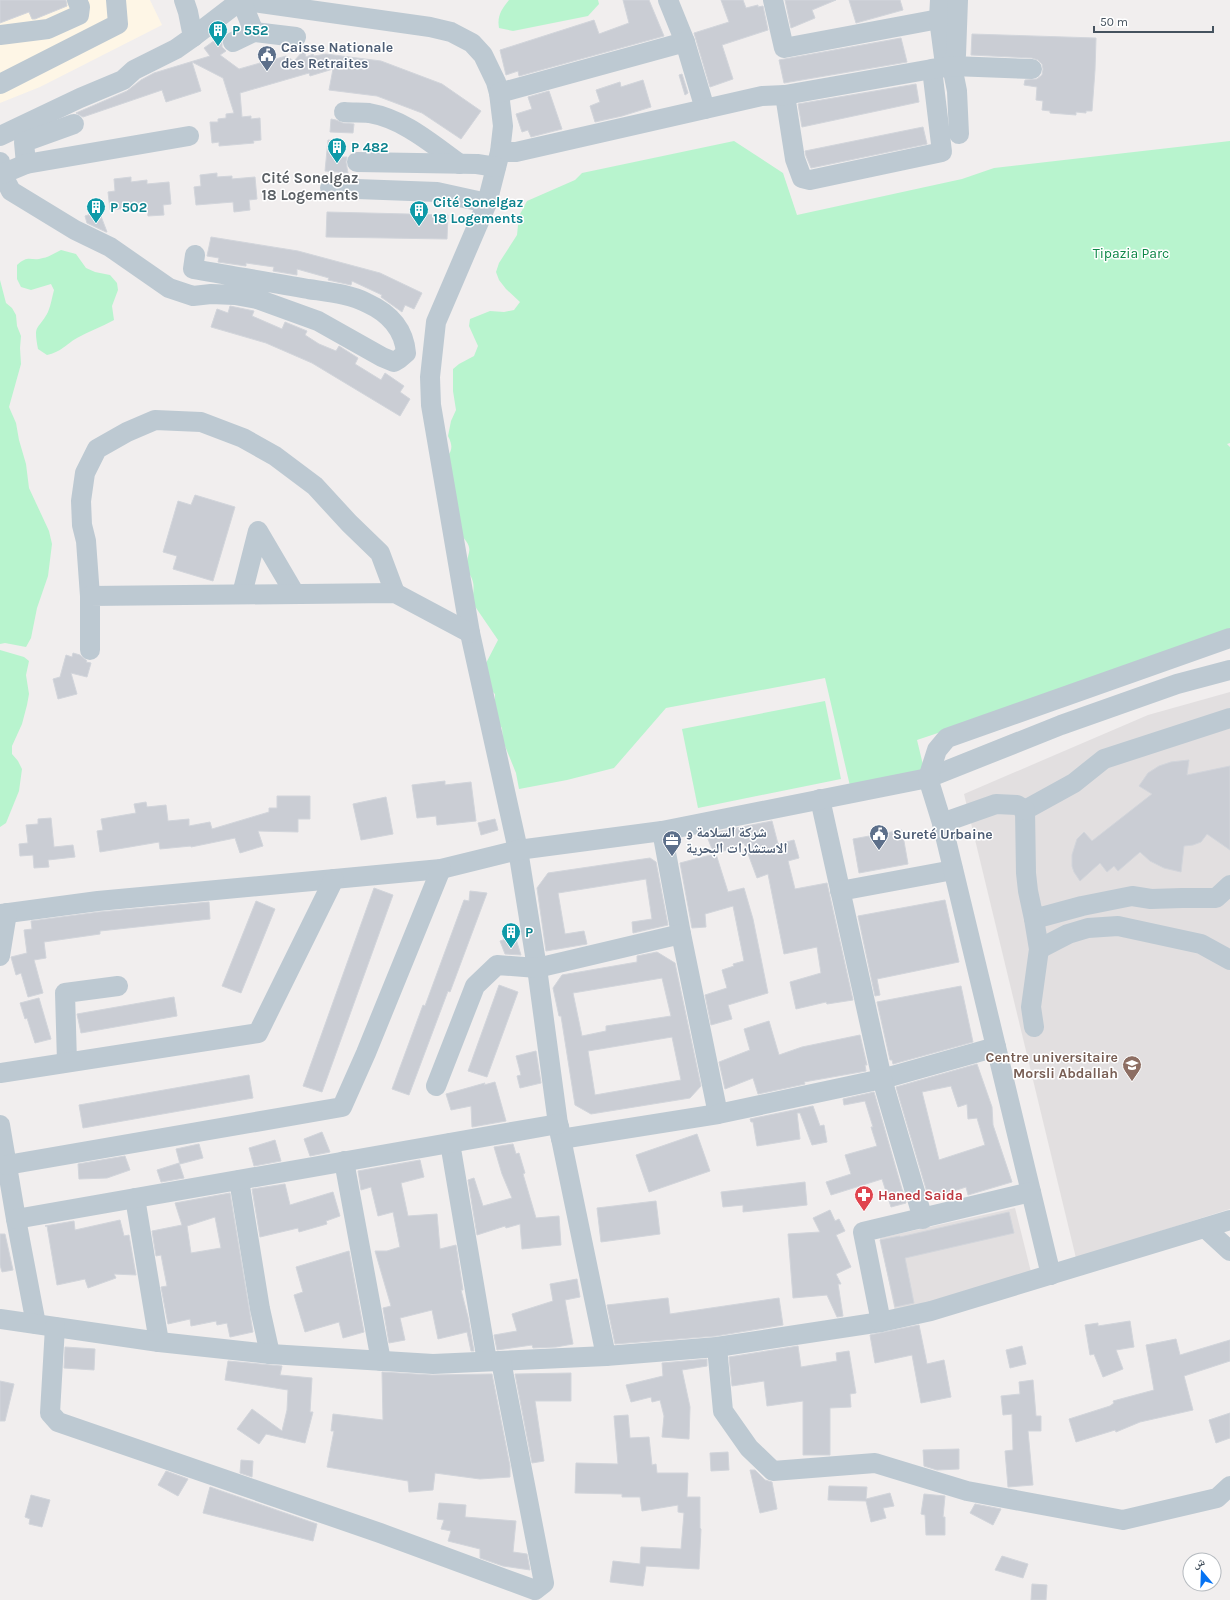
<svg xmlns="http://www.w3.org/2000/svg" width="1230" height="1600" font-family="Karla,'Noto Naskh Arabic',sans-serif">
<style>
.commercial{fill:#fef6e6}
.education{fill:#e2dfe0}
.green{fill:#b8f4ce}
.building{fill:#cacdd4;stroke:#d2d5db;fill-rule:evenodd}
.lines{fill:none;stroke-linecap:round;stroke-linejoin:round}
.minor{stroke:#bdc9d2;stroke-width:20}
.labels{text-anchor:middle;stroke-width:3;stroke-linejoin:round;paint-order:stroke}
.culture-label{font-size:14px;font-weight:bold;fill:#0d838f;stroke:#fff;text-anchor:start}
.service-label{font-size:14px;font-weight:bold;fill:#4e5e75;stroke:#fff;text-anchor:start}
.park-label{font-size:14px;fill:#0d8747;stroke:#fff}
.education-label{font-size:14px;font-weight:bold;fill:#785e54;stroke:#fff;text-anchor:end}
.health-label{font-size:14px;font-weight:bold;fill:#be3a42;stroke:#fff;text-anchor:start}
.neighbourhood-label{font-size:15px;font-weight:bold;fill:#5a5f64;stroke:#fff}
</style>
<rect width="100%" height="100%" fill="#f1eeee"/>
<polygon class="commercial" points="0,0 150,0 162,25 40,87 0,103"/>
<g class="education">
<polygon points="1230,692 1230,1209 1076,1258 964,794 1148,715"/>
<polygon points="1015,1208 1031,1272 895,1312 880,1238"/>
</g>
<g class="green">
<path d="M 509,0 L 598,0 L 599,4 L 588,16 L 513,31 L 499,28 C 497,16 501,10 509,0 Z"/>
<path d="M 734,141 L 783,173 L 797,215 L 962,179 L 994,168 L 1230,141 L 1230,443 L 1227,444 L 1230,447 L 1230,637 L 1210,642 L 917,740 L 925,773 L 850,786 L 825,678 L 666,708 L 614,768 L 567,780 L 519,789 L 516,773 L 503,741 L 502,728 L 498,723 L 495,704 L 495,694 L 488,687 L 484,667 L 498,640 L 472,602 C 473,594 475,586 472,579 C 471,575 467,572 467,568 C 466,551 476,551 461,535 C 456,512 450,488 446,465 C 445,453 457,453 448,436 L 451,421 L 456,410 L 453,391 L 453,369 L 459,364 L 474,356 L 478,346 L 469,326 L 470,319 L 490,311 L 504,312 L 514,310 L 520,302 L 506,289 L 499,280 L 496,272 L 499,263 L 517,235 L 519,216 L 527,201 L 575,180 L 582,173 Z"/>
<path d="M 61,250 L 76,254 L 86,268 L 95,272 L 110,275 L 117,283 L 118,290 L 112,306 L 114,320 C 102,327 89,331 77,338 C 65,345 61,352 47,355 L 38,349 C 33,323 38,331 48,312 C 51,305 52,297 54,290 L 51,284 L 31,290 L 21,287 L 17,279 L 17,265 C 29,254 31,262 43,258 C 49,257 55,253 61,250 Z"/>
<polygon points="0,280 6,303 12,308 16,315 17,326 21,336 20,348 21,364 9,407 16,423 19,440 26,464 29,488 49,531 52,544 48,576 37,608 31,638 26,647 5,643 0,644"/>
<polygon points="0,650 24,657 29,661 26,675 29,694 27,705 22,724 12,746 12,754 18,761 22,769 19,791 6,823 0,827"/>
<polygon points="825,701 841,779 698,808 682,729"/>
</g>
<g class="building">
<polygon points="0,0 66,0 67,6 35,19 32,19 29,12 0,23"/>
<polygon points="623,0 649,0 664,36 519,76 518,71 506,75 500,50 594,20 599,34 629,23"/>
<polygon points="721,0 743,0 746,8 758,5 758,7 763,6 768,30 722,45 733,79 710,87 694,33 729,22"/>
<polygon points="785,0 836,0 812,10 815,18 791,28"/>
<polygon points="849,0 900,0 903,10 856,23"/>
<polygon points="972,34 1096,38 1095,70 1092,111 1086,111 1086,113 1076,112 1076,115 1050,113 1050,111 1042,110 1043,101 1036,100 1037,87 1024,85 1025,80 1037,79 1042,75 1043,69 1042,64 1038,60 1032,58 971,55"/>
<polygon points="222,35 223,36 222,41 222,47 226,51 220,55 239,69 260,63 264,55 272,60 286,56 294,61 304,50 306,57 313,54 314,56 326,54 381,61 442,84 481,111 461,139 422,113 377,96 329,90 333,69 310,76 309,73 240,93 242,117 251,116 251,119 260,118 261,140 253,141 254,143 219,146 219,142 212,143 210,122 218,122 218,119 226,118 226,114 234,113 223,78 192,62 201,91 166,102 162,90 83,117 76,113 127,91 141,80 154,73 210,56 204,48"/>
<polygon points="901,38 907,62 784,83 779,60"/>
<polygon points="682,74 688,93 685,95 679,75"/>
<polygon points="643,80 651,107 622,116 595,122 590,106 600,102 596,90 620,82 621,87"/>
<polygon points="916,84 919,102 802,127 798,104"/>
<polygon points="549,91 562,129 531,137 528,130 522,132 516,114 532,109 528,97"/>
<polygon points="331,119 336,120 343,123 354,124 353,133 330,132"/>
<polygon points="923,127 927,144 811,168 806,156 805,151"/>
<polygon points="328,140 341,141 340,157 347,157 346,162 348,173 325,171"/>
<polygon points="217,173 217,177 232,176 232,179 255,177 257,199 249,200 250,210 234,212 233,202 196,205 194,187 201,186 200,175"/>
<polygon points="131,177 131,182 147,180 147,184 169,182 171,204 163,205 164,215 148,216 147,206 110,210 108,192 115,191 114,179"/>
<polygon points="99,211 107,232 106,232 87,223 85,216"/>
<polygon points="327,212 448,215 447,239 326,237"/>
<polygon points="211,237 298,251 380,273 422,293 414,309 405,305 402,312 381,297 382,295 352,281 351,285 328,280 329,278 297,269 297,275 273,271 274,267 246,263 246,266 218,262 219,258 207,256"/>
<polygon points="230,306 254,311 252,316 282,329 285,322 307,331 305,335 319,344 336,351 339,346 358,358 355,364 381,380 385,373 404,386 400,392 410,399 400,416 312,363 266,343 211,327 217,309 228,313"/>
<polygon points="195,495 235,507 213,581 173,569 177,556 163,552 178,501 191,505"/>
<polygon points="73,653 80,655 87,661 86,662 91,663 87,677 71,673 77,694 58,699 53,679 60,677 66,655 72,657"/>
<polygon points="1189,760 1187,775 1230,766 1230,850 1207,834 1201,842 1193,845 1184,846 1181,872 1164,868 1150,861 1140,852 1118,871 1114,866 1107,872 1100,863 1080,881 1074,872 1072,866 1072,855 1077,839 1084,832 1092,841 1152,794 1139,786 1148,773 1159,766 1171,762"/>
<polygon points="445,781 445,785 471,782 476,821 437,825 436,816 417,818 412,785"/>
<polygon points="277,796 310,796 310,819 298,819 298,832 258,831 263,846 240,853 235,838 191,847 191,846 160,849 159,842 100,852 97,831 103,830 101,819 136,813 134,804 146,802 147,807 166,805 168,821 189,819 189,826 210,822 212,829 269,812 269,808 277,808"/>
<polygon points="386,797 393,834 361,840 353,804"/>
<polygon points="51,818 54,847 73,845 75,857 48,860 49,867 34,868 33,855 20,856 19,844 28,843 26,825 38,824 38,819"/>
<polygon points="495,819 498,830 481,835 478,823"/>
<polygon points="772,821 778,844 794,840 799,858 788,861 795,889 827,883 853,1000 827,1004 826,1002 796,1009 790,982 821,973 817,947 784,954 768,874 757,878 744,843 716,854 728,892 744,888 753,919 768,993 728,1005 732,1019 711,1025 705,995 727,988 722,970 734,966 733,964 744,961 733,906 705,914 706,927 692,928 680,863 714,854 706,834"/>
<polygon points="902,830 908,864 859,873 853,839"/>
<polygon points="650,858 656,862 668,925 633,933 632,922 652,919 646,879 558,893 565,934 584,931 587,944 546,951 537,888 548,873"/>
<polygon points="374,888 393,895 322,1092 303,1086"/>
<polygon points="470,891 487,893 450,992 448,991 409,1095 392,1089 423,1005 425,1006 464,900 469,901"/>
<polygon points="945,900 959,962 877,979 880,995 875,996 858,916"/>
<polygon points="256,901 275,909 241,993 222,986"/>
<polygon points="209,902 210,919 100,931 100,934 44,942 46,958 34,960 43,993 28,997 21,973 16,975 11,957 27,953 24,930 32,929 31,921 99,912"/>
<polygon points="515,936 521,955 505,954 500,941"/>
<path d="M 657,952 L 675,963 L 701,1086 L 690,1098 L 591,1114 L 575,1105 L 561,1016 L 559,1016 L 553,988 L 562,975 L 637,962 L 637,956 ZM 662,978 L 671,1016 L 606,1026 L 606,1031 L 582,1036 L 573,993 ZM 672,1037 L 681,1080 L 595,1095 L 588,1051 Z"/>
<polygon points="499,985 518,992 487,1077 468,1071"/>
<polygon points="961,986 973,1042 893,1064 892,1060 890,1060 877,1002"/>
<polygon points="174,997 177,1016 81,1033 77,1014"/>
<polygon points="39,998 51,1039 35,1043 27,1018 25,1019 20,1003"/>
<polygon points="769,1021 779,1055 802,1047 860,1035 867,1065 865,1065 866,1071 804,1082 805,1084 758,1094 753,1078 725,1089 719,1062 750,1050 744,1029"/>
<polygon points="536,1051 541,1083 520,1088 517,1076 521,1075 516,1056"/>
<path d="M 977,1064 L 992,1107 L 993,1125 L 1012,1182 L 968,1195 L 966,1187 L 929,1199 L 896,1087 ZM 951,1086 L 958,1107 L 967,1104 L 968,1119 L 977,1118 L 985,1145 L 939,1160 L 922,1092 Z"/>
<polygon points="249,1075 253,1098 83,1128 79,1105"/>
<polygon points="495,1082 506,1121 472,1127 471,1106 451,1110 446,1094 485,1083 484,1085"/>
<polygon points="874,1092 906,1203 891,1207 882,1179 831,1195 826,1182 851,1174 845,1155 877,1146 871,1127 873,1127 865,1101 844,1105 843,1099"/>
<polygon points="813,1106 820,1126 824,1125 827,1142 812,1145 800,1113 797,1113 800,1139 757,1146 753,1122 751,1122 750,1119"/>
<polygon points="322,1132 330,1152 310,1156 304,1139"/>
<polygon points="697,1134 710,1171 649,1192 636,1155"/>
<polygon points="275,1140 281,1161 254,1166 249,1148"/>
<polygon points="199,1144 203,1158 180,1164 176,1149"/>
<polygon points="513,1144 516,1154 519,1153 525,1173 523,1174 536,1218 559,1216 561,1245 522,1249 520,1224 506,1228 505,1226 477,1235 468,1180 474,1178 483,1206 512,1198 502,1174 494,1147"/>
<polygon points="125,1156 130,1170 107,1178 79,1179 78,1164"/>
<polygon points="420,1160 424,1177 401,1183 408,1216 437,1214 440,1249 456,1245 463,1290 461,1290 468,1317 474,1351 471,1351 467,1332 438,1339 432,1310 400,1318 405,1340 389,1343 383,1308 391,1306 375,1251 387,1251 400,1247 393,1212 378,1216 371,1187 361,1190 358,1171"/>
<polygon points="179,1163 184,1178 161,1182 157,1170"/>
<polygon points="805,1182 807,1205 743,1212 743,1205 723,1207 721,1192"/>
<polygon points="285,1184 290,1205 333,1192 340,1216 326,1221 327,1224 299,1232 298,1228 260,1237 252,1189"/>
<path d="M 230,1193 L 253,1332 L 230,1337 L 227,1323 L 217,1325 L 216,1321 L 191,1326 L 190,1319 L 168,1324 L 161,1287 L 167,1286 L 161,1255 L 156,1256 L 152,1231 L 182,1225 L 175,1203 ZM 215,1217 L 221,1248 L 191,1253 L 187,1226 Z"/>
<polygon points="656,1201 660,1234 601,1242 597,1208"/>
<polygon points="830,1210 835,1221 839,1219 845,1231 836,1235 851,1267 836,1274 841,1284 838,1284 843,1316 837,1317 827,1295 793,1298 788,1234 820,1232 813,1218"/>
<polygon points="1009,1212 1014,1233 905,1258 914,1303 895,1307 880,1240 900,1236 900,1237"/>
<polygon points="120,1220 124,1236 129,1235 136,1275 114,1274 116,1278 88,1288 85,1279 57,1285 47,1226 45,1226 74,1221 75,1230"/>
<polygon points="0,1234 5,1234 13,1270 2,1272 0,1265"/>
<polygon points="349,1251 364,1332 343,1338 339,1322 305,1332 294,1295 303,1292 296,1267"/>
<polygon points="577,1279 580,1297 565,1300 573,1344 556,1347 533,1348 532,1345 497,1350 494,1335 517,1331 512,1314 553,1301 550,1284"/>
<polygon points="668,1298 670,1314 779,1298 783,1325 716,1336 615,1344 607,1305"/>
<polygon points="1130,1321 1134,1347 1116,1350 1123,1369 1103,1377 1094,1354 1090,1355 1085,1325 1098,1323 1098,1326"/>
<polygon points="919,1325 927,1364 944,1360 951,1397 921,1403 912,1355 875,1363 870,1335"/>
<polygon points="1176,1339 1180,1355 1230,1340 1230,1361 1184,1376 1193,1410 1140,1422 1116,1432 1115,1430 1076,1442 1069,1419 1110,1406 1114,1403 1113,1401 1154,1390 1146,1345"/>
<polygon points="798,1346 801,1367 837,1361 836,1353 849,1351 856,1393 850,1394 851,1407 830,1408 830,1455 803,1455 803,1401 767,1406 764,1381 732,1386 729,1357"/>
<polygon points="1022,1346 1026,1364 1010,1368 1006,1350"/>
<polygon points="65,1347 95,1349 94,1370 64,1368"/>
<polygon points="707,1359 707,1366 682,1370 690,1407 689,1439 662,1437 664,1416 660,1400 652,1402 651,1397 631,1402 626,1385 663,1376 662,1363"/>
<polygon points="228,1361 282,1366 280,1375 312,1378 310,1412 313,1412 305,1443 266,1434 259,1444 237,1429 252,1409 282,1431 287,1410 288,1390 225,1380"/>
<polygon points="382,1372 432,1375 492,1374 510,1466 510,1477 480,1479 435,1473 433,1490 409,1492 408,1481 327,1467 334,1431 331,1431 333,1414 383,1420"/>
<polygon points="571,1373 571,1401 535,1401 544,1461 532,1463 515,1374"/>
<polygon points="1033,1380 1036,1416 1041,1416 1041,1431 1028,1431 1033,1485 1008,1487 1005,1451 1013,1450 1012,1414 1003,1415 1001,1396 1020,1394 1019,1382"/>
<polygon points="0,1381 14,1384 5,1421 0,1421"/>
<polygon points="1230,1413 1230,1438 1216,1443 1209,1420"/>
<polygon points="628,1415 630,1438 649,1437 652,1465 656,1464 657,1473 688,1473 687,1497 700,1497 700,1528 701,1529 699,1569 646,1566 643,1586 610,1582 613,1561 640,1564 641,1547 681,1549 684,1513 678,1512 678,1505 642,1511 640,1497 622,1497 622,1494 575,1493 576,1463 618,1464 614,1416"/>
<polygon points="959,1449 959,1469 937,1470 924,1466 923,1450"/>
<polygon points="728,1452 729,1470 711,1471 710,1453"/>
<polygon points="241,1460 253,1461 252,1477 240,1473"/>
<polygon points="750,1470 755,1470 765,1480 772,1482 777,1509 760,1513"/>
<polygon points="166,1471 188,1479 178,1496 158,1485"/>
<polygon points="829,1486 867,1487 866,1499 890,1493 894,1506 883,1508 886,1518 871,1522 866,1501 828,1500"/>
<polygon points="210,1487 317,1524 313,1541 203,1513"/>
<polygon points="924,1494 945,1496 943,1517 945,1517 945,1535 926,1535 925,1515 921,1514"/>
<polygon points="31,1495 50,1500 42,1527 29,1524 30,1519 25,1517"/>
<polygon points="439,1503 466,1505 465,1517 516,1521 513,1552 527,1554 530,1570 503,1566 480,1558 480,1549 448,1541 451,1531 441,1529 444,1520 437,1519"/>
<polygon points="975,1504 1001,1509 993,1525 970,1513"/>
<polygon points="1002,1556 1028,1564 1023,1578 995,1570"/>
<polygon points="1032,1584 1047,1585 1046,1600 1031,1600"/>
</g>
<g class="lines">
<g class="minor">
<polyline points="239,0 430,27 451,32 472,43 483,55 496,82 499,93 503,126 500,152 487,203 436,322 430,377 431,405 470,633 518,850 537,968 558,1124 606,1356"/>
<polyline points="668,0 685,42"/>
<polyline points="773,0 784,48 939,19"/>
<polyline points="940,0 939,19 944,57 952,66 957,91 959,134"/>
<polyline points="0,35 48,29 79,15 80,7 77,0"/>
<polyline points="193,37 241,0 254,32"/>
<polyline points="233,42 254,32 296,37"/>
<polyline points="952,66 956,55 958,0"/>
<polyline points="0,84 118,24 116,0"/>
<polyline points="499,93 685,42 705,109"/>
<polyline points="785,95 795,159 802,178 810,180 942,152 932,69"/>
<path d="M 344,112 C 352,113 361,112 369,113 C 404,119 432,144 460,164"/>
<polyline points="0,136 80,98 123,80 134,70 176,49 193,37 188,12 184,0"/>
<polyline points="500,152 516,152 762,96 785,95 932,69 952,66 1032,69"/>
<path d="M 0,162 L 2,174 L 11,191 L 75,230 L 110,247 L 169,288 L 193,296 L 211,294 L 235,295 L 257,299 L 318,321 L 382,357 L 394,362 L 399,359 L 406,353 C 404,329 389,313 367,303 C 350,294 327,292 308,289 C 270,282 232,276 193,269 L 195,255"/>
<polyline points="357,162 477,164 496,167"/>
<polyline points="26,164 24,142 74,124"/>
<polyline points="2,174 26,164 189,136"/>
<polyline points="330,188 437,192 487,203"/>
<polyline points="242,594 258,531 295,594"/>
<polyline points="90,596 86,541 82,525 81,501 85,473 97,449 127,432 155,420 201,422 243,438 275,456 315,486 349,523 380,553 395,593"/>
<polyline points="90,650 90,596 395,593 470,633"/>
<polyline points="1230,718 1104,759 1074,783 1025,810 1026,873 1028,891 1034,919 1082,906 1132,896 1151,899 1182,898 1216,898 1230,885"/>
<polyline points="820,799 882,1079 996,1047"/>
<polyline points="942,823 996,804 1017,805 1025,810"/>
<polyline points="662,831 681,934"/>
<polyline points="840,891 953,870"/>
<polyline points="0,914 98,901 441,869 518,850 662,831 928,778 1061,725 1177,684 1230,670"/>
<polyline points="1039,949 1068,934 1088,928 1118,926 1201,944 1230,960"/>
<polyline points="0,956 7,913"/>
<polyline points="1034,1027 1031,1007 1039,949 1034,919"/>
<polyline points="67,1062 65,993 118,986"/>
<polyline points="0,1073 258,1033 334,879"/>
<polyline points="436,1086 475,986 497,965 537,968 681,934 718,1114 561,1139 559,1126"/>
<polyline points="718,1114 882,1079 923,1219"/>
<polyline points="0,1125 16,1219 36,1324"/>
<polyline points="450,1143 487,1361"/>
<polyline points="344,1161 381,1361"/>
<polyline points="7,1165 342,1107 366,1053 441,869"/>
<polyline points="239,1180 260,1309 270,1354"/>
<polyline points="135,1198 159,1342"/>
<polyline points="16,1219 558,1124"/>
<polyline points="1205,1228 1230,1251"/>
<polyline points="1051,1275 942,823 928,778 937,750 947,738 1230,638"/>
<polyline points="0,1319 159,1342 270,1354 433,1364 606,1356 717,1347 881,1322 931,1311 1230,1220"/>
<polyline points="881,1322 863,1232 1031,1192"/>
<polyline points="55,1327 50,1413 58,1422 380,1533 535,1590 544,1583 501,1361"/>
<polyline points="717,1347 723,1411 749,1448 773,1471 875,1463 967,1491 1123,1520 1217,1498 1230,1486"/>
</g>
</g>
<defs>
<g id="building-pin" transform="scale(1)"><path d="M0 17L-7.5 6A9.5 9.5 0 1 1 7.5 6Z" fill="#0f9aa8" stroke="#fff"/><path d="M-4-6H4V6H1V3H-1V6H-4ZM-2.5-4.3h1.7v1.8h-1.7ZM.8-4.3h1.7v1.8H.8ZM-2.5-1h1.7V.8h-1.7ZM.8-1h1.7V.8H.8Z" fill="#fff"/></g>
<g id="civic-pin" transform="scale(1)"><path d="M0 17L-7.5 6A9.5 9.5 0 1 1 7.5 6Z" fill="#5c6f8a" stroke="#fff"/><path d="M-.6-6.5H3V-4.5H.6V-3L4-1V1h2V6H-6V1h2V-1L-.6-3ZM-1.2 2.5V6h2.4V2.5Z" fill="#fff"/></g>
<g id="office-pin" transform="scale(1)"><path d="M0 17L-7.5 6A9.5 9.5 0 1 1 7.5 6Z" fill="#5c6f8a" stroke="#fff"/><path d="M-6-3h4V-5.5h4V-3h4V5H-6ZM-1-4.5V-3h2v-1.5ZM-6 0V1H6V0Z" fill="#fff"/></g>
<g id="university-pin" transform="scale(1)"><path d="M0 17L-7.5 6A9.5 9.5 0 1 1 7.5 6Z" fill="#8d6e63" stroke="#fff"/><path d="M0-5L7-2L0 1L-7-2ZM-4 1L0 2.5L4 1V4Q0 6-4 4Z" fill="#fff"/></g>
<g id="pharmacy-pin" transform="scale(1)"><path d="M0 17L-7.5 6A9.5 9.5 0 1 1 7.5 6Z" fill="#e0444e" stroke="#fff"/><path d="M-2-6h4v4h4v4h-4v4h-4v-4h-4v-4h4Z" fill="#fff"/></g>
</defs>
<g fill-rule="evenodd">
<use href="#building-pin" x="218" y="30"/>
<use href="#civic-pin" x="267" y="55"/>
<use href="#building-pin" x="337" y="147"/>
<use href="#building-pin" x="96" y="207"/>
<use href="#building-pin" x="419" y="210"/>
<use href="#civic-pin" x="879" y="834"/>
<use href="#office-pin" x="672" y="840"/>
<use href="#building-pin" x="511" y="932"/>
<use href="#university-pin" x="1132" y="1065"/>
<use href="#pharmacy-pin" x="864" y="1195"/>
</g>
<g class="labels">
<g class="culture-label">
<text x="232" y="35">P 552</text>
<text x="351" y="152">P 482</text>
<text x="433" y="207">Cité Sonelgaz<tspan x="433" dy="16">18 Logements</tspan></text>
<text x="110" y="212">P 502</text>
<text x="525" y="937">P</text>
</g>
<g class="service-label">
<text x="281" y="52">Caisse Nationale<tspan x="281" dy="16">des Retraites</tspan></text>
<text x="686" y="837">شركة السلامة و<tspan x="686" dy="16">الاستشارات البحرية</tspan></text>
<text x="893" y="839">Sureté Urbaine</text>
</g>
<g class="park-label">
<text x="1131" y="258">Tipazia Parc</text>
</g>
<g class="education-label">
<text x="1118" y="1062">Centre universitaire<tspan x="1118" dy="16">Morsli Abdallah</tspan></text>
</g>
<g class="health-label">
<text x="878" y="1200">Haned Saida</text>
</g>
<g class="neighbourhood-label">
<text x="310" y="183">Cité Sonelgaz<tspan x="310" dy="17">18 Logements</tspan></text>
</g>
</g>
<g transform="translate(1202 1572) rotate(341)"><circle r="19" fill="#ffffff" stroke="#b5babf"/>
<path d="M0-3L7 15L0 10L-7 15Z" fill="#0673f3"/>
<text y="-6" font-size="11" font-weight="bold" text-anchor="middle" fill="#45525e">ش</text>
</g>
<path d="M1094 26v6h119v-6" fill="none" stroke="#45525e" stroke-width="2"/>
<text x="1100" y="26" font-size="12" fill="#45525e" stroke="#ffffff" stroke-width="3" paint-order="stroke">50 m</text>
</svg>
